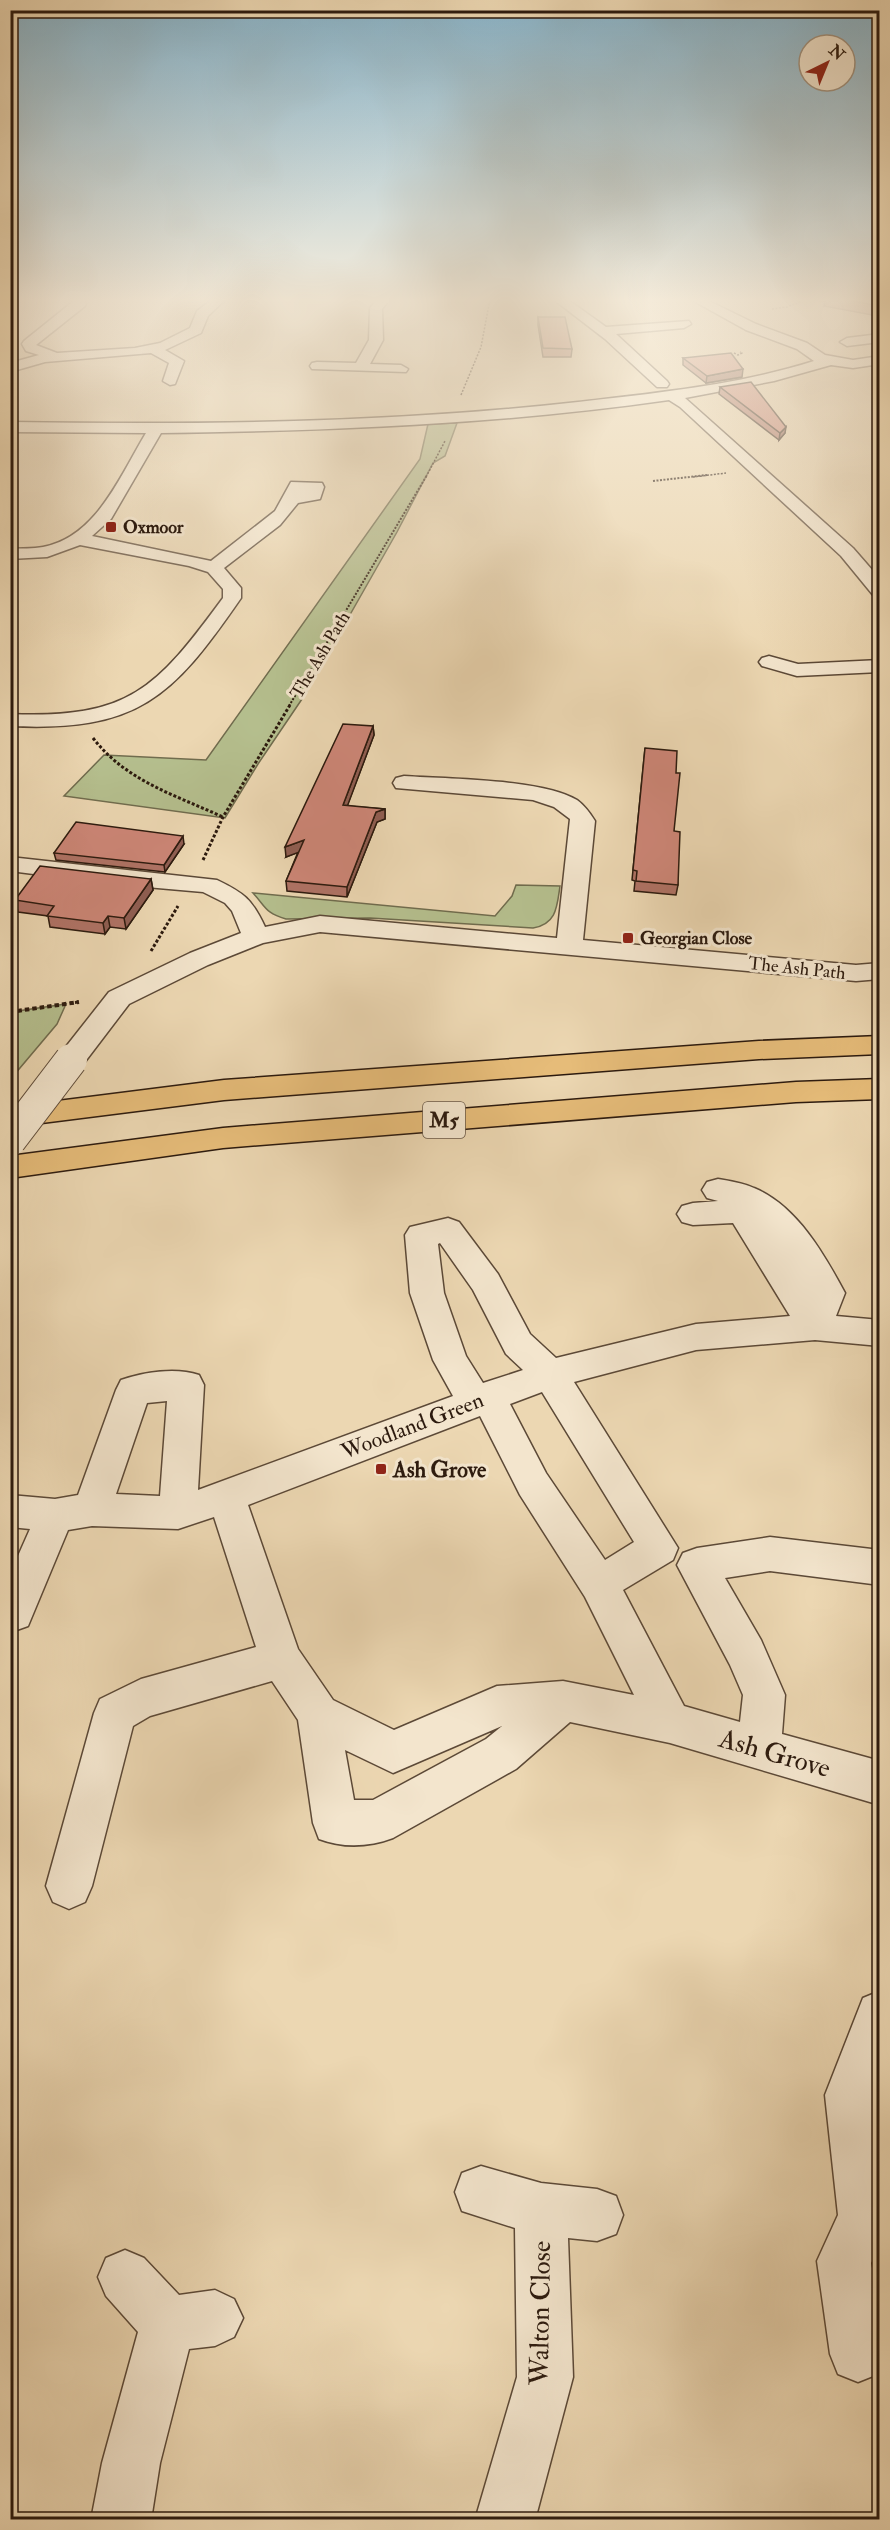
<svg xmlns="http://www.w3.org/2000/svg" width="890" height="2530" font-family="'IM FELL Double Pica',serif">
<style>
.green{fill:#b5bf8e;stroke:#706c4e;stroke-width:1.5}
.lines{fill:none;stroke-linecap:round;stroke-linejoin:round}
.minor-casing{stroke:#5c4937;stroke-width:3}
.highway-casing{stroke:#2c1a0e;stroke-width:3}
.path-far3{stroke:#2c1a0e;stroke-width:1.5;stroke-dasharray:2 1.5;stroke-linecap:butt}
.path-far2{stroke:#2c1a0e;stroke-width:2;stroke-dasharray:2 1.5;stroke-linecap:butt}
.path-far1{stroke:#2c1a0e;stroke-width:3;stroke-dasharray:3 2;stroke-linecap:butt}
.path{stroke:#2c1a0e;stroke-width:4;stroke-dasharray:4.5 3;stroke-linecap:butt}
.minor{fill:#f3e5cd;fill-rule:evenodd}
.highway{fill:#e6bc79;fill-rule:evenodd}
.minor-bridge-casing{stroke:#5c4937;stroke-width:34;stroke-linecap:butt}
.minor-bridge{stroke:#f3e5cd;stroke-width:32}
.wall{fill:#b07366;stroke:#2c1a0e;stroke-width:1.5}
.shaded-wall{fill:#905e53;stroke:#2c1a0e;stroke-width:1.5}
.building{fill:#cd8677;stroke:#2c1a0e;stroke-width:1.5}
.poi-dot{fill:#8f2418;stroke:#f3e5cd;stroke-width:2}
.labels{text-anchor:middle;stroke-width:6;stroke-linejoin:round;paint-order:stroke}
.far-poi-label{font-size:18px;font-weight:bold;fill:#2c1a0e;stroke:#f3e5cd;text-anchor:start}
.far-street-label{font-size:18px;fill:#2c1a0e;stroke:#f3e5cd}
.shield{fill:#f3e5cd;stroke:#685747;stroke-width:1.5}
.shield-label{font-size:21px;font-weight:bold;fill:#2c1a0e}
.street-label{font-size:22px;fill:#2c1a0e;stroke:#f3e5cd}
.poi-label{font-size:22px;font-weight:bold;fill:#2c1a0e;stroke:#f3e5cd;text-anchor:start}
.near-street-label{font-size:27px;fill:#2c1a0e;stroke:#f3e5cd}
</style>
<rect width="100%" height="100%" fill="#ecd7b2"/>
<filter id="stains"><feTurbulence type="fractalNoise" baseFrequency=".00333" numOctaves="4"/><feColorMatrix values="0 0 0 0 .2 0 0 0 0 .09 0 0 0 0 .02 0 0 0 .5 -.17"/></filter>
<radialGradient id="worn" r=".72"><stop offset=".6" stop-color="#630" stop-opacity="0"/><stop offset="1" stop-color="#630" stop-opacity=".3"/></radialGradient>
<g class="green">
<polygon points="457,423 445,456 433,463 397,532 302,699 258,764 225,818 64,796 104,755 206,760 420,459 428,424"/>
<path d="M 516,885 L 560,886 C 557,906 557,924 533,928 L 370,918 L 286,919 C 265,913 266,907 253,893 L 495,916 L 512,896 Z"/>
<polygon points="66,1004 57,1024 14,1075 11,1076 11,1012"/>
</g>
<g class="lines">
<g class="minor-casing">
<g id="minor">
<polygon points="80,299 86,303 85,306 36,345 57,353 135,348 160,343 190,328 197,311 213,299 226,299 208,316 201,333 165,350 184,361 175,384 170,385 163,381 169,363 151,353 45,362 10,372 10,363 39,355 26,351 22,344 24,341 75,300"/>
<polygon points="378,299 390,299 382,309 383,340 370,364 401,365 408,369 406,372 312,369 310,366 312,363 317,362 356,363 369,340 370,308"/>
<polygon points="553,299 567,299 606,327 689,321 691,324 684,328 616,334 667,381 669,384 667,387 657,387 605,339"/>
<path d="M 690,299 L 705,299 L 756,324 L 807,343 L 825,355 L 853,360 L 880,356 L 880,364 L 853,368 L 831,365 L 774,381 L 685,398 L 853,548 L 880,579 L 880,597 L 873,595 L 841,556 L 680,407 L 669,400 C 501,424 331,431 161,433 L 111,519 L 92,536 L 211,561 L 275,511 L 291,482 L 322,483 L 324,487 L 320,499 L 298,503 L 280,525 L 224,568 L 241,588 L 241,598 C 172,698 138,732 10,726 L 10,714 C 129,719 156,689 223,598 L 223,589 L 208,572 L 189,566 L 80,545 L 47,557 L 10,559 L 10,549 C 21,548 33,549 43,547 C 97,537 121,474 146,433 L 10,432 L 10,422 C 200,425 389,423 578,402 C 657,393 738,385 814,361 L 797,349 L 746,330 Z"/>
<polygon points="880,334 880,342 847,346 840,342 847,338"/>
<polygon points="769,656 798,664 880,660 880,672 797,676 762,666 759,662 762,658"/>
<path d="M 404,776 C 447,779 543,779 577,800 C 585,806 590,813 595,821 L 583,940 L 856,965 L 880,963 L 880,979 L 856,981 L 320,932 L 263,943 L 208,965 L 129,1004 L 81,1067 L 71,1069 L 61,1067 L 57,1060 L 61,1053 L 109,992 L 190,953 L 241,933 L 232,911 L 225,903 L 203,892 L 112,884 L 10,871 L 10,857 L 217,880 C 244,893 252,899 265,927 L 320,916 L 557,938 L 570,819 L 554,807 L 533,800 L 396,788 L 393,783 L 396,778 Z"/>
<path d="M 718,1179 C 730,1181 743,1183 754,1188 C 797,1206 824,1254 845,1293 L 836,1316 L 880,1320 L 880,1346 L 815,1340 L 696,1350 L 574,1382 L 678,1548 L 673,1560 L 623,1590 L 684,1706 L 740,1722 L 743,1695 L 730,1665 L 677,1565 L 683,1553 L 697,1548 L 770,1537 L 880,1550 L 880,1585 L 770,1571 L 725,1578 L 761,1640 L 785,1695 L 782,1734 L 880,1761 L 880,1805 L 670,1743 L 570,1722 L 516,1769 L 393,1838 C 369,1847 343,1848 319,1839 L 313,1823 L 298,1720 L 272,1681 L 150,1716 L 133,1726 L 92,1886 L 85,1902 L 69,1909 L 53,1902 L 46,1886 L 94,1713 L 100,1699 L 141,1679 L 256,1647 L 214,1517 L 178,1529 L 92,1526 L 68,1530 L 28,1626 L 14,1631 L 10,1630 L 10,1574 L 30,1529 L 10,1527 L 10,1495 L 55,1499 L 78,1495 L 116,1390 L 121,1380 C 144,1372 176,1367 199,1375 L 204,1385 L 198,1490 L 453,1396 L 433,1360 L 410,1293 L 405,1235 L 410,1227 L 448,1218 L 459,1222 L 498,1274 L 530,1334 L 556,1358 L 696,1324 L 790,1316 L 733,1223 L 693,1225 L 682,1222 L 677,1214 L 682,1206 L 693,1203 L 718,1201 L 707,1198 L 702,1190 L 707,1182 ZM 440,1243 L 473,1290 L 506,1354 L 523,1370 L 483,1383 L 466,1356 L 444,1293 L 438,1244 ZM 542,1392 L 634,1542 L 605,1560 L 546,1473 L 510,1404 ZM 167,1401 L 160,1496 L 116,1494 L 147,1403 ZM 480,1416 L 520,1495 L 585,1597 L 634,1695 L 563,1681 L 497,1686 L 394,1730 L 333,1700 L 298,1649 L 248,1505 ZM 502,1726 L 486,1739 L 373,1800 L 354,1800 L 345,1750 L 393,1773 Z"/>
<polygon points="880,1991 880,2083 875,2095 880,2127 880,2246 871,2263 880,2314 880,2370 878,2374 858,2382 838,2374 830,2354 817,2261 838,2215 825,2095 863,1998"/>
<polygon points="481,2166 541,2183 597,2189 616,2196 623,2215 616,2234 597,2241 568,2238 573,2377 535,2520 475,2520 517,2377 515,2228 462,2211 455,2192 462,2173"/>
<polygon points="125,2250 144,2258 179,2295 215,2290 234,2299 243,2318 234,2337 215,2346 189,2349 160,2463 151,2520 91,2520 102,2463 138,2332 106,2296 98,2277 106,2258"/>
</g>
</g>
<g class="highway-casing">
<g id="highway">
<polygon points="880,1036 880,1054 759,1059 224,1100 10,1127 10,1107 224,1080 759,1041"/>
<polygon points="880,1079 880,1099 796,1102 223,1148 10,1178 10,1156 223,1128 796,1082"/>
</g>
</g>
<g class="path-far3">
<polyline points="772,309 787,307 807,299"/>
<polyline points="734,353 738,355 742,353 740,352"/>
<polyline points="461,395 481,347 490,299"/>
<polyline points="426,477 445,441"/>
<polyline points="693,477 726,473"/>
</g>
<g class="path-far2">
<polyline points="653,481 707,475"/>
<polyline points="289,706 427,475"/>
</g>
<g class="path-far1">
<path d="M 93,738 C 126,781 175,795 223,817"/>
<polyline points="203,860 223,817 290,705"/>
<polyline points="151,951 178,906"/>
<polyline points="70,1003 79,1002"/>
</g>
<polyline class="path" points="10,1012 79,1002"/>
<use href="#minor" class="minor"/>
<use href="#highway" class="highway"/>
<g class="minor-bridge-casing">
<polyline id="minor-bridge" points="10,1140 71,1060"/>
</g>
<use href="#minor-bridge" class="minor-bridge"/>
</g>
<g class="wall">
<polygon points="810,299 879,299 872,315 824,306 825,302"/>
<polygon points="538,317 572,349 571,357 543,357 538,325"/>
<polygon points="683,358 742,377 706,383 683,365"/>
<polygon points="720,387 785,433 779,440 719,394"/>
<polygon points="373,726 374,735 347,806 385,809 385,819 377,822 347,897 287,891 286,881 298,852 286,857"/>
<polygon points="645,748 674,831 678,885 676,895 634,891 635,881 632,880"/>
<polygon points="184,844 165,872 56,860 54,853"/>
<polygon points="151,879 153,890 126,929 110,927 105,934 50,927 48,916 18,912 15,900"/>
</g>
<g class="shaded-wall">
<polygon points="879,302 879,312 872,315 874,305"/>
<polygon points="743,369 742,377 706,383 707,376"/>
<polygon points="786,427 785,433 779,440 780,433"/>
<polygon points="373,726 374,735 344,815 343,805"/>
<polygon points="385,809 385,819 377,822 347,897 347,887 376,812"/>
<polygon points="183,836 184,844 165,872 164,865"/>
<polygon points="304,840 305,850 286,857 285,847"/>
<polygon points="151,879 153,890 126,929 124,918"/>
<polygon points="108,916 110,927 105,934 103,923"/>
</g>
<g class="building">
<polygon points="842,299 879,299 879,302 874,305"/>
<polygon points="538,317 565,317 572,349 543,348"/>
<polygon points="731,353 743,369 707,376 683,358"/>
<polygon points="751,382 786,427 780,433 720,387"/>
<polygon points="343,724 373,726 343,805 385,809 376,812 347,887 286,881 304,840 285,847"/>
<polygon points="645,748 677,751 676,773 680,773 674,831 680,832 678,885 636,881 637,871 633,870"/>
<polygon points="76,822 183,836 164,865 54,853"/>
<polygon points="40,866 151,879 124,918 108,916 103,923 47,916 54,906 15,900"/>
</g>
<linearGradient id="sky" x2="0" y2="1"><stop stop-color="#88b6ce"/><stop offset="0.46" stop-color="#f6eddc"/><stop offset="1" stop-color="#f6eddc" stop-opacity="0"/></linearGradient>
<rect width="890" height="653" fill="url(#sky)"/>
<g class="poi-dot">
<rect x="105" y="521" width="12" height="12" rx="3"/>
<rect x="622" y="932" width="12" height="12" rx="3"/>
<rect x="375" y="1463" width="12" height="12" rx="3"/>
</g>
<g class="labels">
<g class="far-poi-label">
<text x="123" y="533">Oxmoor</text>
<text x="640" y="944">Georgian Close</text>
</g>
<g class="far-street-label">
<text transform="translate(320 655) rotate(-59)" y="6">The Ash Path</text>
<text transform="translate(797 968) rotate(6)" y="6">The Ash Path</text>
</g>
<rect class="shield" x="423" y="1102" width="42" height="36" rx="4.5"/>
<g class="shield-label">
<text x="444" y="1127">M5</text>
</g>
<g class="street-label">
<text transform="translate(412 1425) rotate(-21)" y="8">Woodland Green</text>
</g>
<g class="poi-label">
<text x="393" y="1477">Ash Grove</text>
</g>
<g class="near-street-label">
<text transform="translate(775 1753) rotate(16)" y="9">Ash Grove</text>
<text transform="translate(540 2313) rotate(-89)" y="9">Walton Close</text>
</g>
</g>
<rect width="890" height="2530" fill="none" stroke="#ecd7b2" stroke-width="36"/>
<rect x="12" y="12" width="866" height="2506" fill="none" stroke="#2c1a0e" stroke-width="3"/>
<rect x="18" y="18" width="854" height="2494" fill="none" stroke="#2c1a0e" stroke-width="1.5"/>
<g transform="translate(827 63) rotate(43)"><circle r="28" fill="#f3e5cd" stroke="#a39481" stroke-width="1.5"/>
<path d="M0-4.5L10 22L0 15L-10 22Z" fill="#8f2418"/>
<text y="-9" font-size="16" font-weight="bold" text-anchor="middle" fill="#2c1a0e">N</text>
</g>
<rect width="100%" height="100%" filter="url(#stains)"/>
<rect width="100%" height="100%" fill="url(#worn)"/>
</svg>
